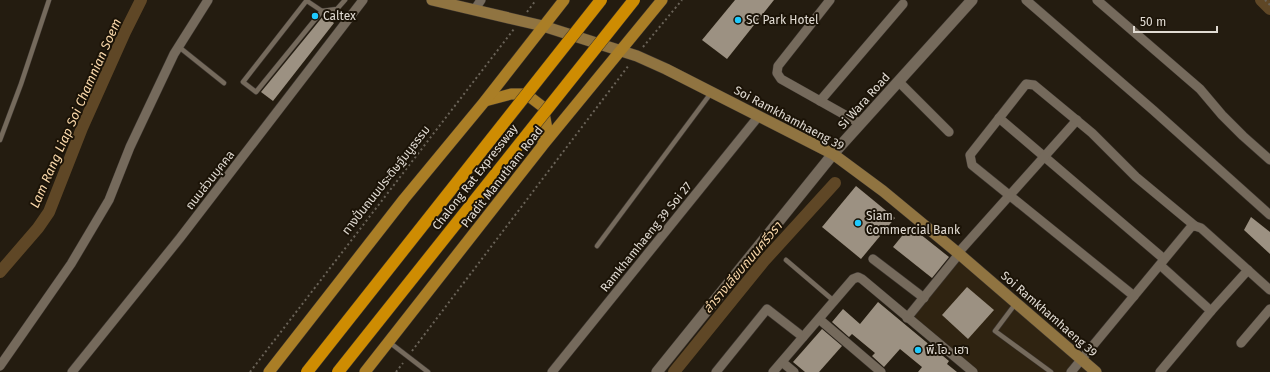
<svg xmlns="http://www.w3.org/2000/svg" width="1270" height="372" font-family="'Fira Sans','Noto Sans Thai',sans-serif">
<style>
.built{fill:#2f2311}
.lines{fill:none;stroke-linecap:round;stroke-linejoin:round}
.canal{stroke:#5f4726;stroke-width:12}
.building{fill:#9c9182}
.service-casing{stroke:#3c352f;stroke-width:5.5}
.minor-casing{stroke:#3c352f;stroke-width:10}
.tertiary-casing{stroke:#3c352f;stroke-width:12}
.secondary-casing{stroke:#3c352f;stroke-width:12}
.primary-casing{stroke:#3c352f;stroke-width:12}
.path{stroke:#6a6358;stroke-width:2;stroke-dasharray:2 3;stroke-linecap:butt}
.service{stroke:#756a5c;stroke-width:4.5}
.minor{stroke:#756a5c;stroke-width:9}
.tertiary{stroke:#756a5c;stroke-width:11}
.secondary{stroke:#907441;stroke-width:11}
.primary{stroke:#aa7e26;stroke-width:11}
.motorway-bridge-casing{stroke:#3c352f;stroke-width:13;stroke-linecap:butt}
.motorway-bridge{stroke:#ce8c02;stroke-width:12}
.poi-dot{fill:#1ec9fd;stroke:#1b1307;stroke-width:1.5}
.labels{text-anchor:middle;stroke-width:4;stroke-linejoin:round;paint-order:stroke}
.poi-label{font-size:12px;fill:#e1dbd3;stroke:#1b1307;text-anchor:start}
.street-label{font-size:12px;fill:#e1dbd3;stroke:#1b1307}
.water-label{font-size:13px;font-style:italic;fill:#fad8aa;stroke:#1b1307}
</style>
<rect width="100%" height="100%" fill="#241c10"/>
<polygon class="built" points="959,254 1096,372 973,372 907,318"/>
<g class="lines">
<g class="canal">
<polyline points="1261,0 1270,9"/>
<polyline points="0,272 38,228 49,212 82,128 125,32 141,0"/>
<polyline points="674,372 764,261 835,183"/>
</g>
</g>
<g class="building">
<polygon points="735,0 774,0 727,59 702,40"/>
<polygon points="324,15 334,23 273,101 261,92"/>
<polygon points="856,186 895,218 861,259 822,227"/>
<polygon points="1251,217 1270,232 1270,254 1244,230"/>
<polygon points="910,226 949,257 932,278 893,247"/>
<polygon points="967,287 994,310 968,339 942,315"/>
<polygon points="878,302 949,361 947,364 957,372 918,372 922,367 900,349 884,367 872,356 875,353 852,334 849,337 832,322 843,309 860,324"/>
<polygon points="822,329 842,346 819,372 805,372 793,362"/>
</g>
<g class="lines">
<g class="service-casing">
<g id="service">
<polyline points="307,0 243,82 256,92 322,11"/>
<polyline points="307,1 322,11 337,9 345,0"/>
<polyline points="179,47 224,83"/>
<polyline points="0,140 21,84 49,0"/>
<polyline points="597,246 711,93"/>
<polyline points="786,260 834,301"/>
<polyline points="1016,303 995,331 1051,372"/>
<polyline points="389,342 428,372"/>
</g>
</g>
<g class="minor-casing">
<g id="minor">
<polyline points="830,0 778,66 777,73 781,79 861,124"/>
<polyline points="1026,0 1153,110 1270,215"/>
<polyline points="1097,0 1200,89 1222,115 1243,136 1270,160"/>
<polyline points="475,9 481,0"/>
<polyline points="899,82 949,132"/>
<polyline points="820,101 903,4"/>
<polyline points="999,118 1164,259"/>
<polyline points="958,253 1077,120"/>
<polyline points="873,259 924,298"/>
<polyline points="1160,265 1211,311"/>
<polyline points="1134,296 972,165 970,155 1026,84 1034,85 1092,133 1136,177 1195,226"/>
<polyline points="907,318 959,254"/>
<polyline points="819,319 881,372"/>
<polyline points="1241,343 1270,309"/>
<polyline points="782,362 794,372"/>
<polyline points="0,366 71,264 109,200 130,147 174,54 208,0"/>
<polyline points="72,372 180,238 363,0"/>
<polyline points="552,372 758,117"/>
<polyline points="716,372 767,309 803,337"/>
<polyline points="773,372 853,279 858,277 862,279 973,372"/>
<polyline points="1071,372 1191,227 1195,226 1201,228 1270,290"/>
<polyline points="1160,372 1211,311 1248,270"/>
</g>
</g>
<g class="tertiary-casing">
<polyline id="tertiary" points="657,372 833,154 972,0"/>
</g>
<g class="secondary-casing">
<polyline id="secondary" points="432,0 543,26 637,56 666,69 833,154 883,191 958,253 1096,372"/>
</g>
<g class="primary-casing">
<g id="primary">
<polyline points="485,101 511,94 526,94 543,107 547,129 543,142"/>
<polyline points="269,372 404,199 485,101 564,0"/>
<polyline points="365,372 543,145 662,0"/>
</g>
</g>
<g class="path">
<polyline points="1265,0 1270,5"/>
<polyline points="527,12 536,0"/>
<polyline points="643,47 682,0"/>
<polyline points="412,351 629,65"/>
<polyline points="250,372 514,29"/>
<polyline points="396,372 403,363"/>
</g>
<use href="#service" class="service"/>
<use href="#minor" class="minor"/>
<use href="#tertiary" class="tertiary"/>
<use href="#secondary" class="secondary"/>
<use href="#primary" class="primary"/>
<g class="motorway-bridge-casing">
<g id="motorway-bridge">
<polyline points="307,372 601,0"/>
<polyline points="338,372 634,0"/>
</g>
</g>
<use href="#motorway-bridge" class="motorway-bridge"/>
</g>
<g class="poi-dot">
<circle cx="315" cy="16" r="4"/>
<circle cx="738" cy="20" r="4"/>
<circle cx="858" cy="223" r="4"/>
<circle cx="918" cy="350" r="4"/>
</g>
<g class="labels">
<g class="poi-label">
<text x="323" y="20">Caltex</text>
<text x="746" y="24">SC Park Hotel</text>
<text x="866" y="220">Siam<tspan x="866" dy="14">Commercial Bank</tspan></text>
<text x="926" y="354">พี.โอ. เฮา</text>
</g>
<g class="street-label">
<text transform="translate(864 101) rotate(-48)" y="4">Si Wara Road</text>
<text transform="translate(789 118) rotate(28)" y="4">Soi Ramkhamhaeng 39</text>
<text transform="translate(475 177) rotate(-52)" y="4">Chalong Rat Expressway</text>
<text transform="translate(502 177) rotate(-52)" y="4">Pradit Manutham Road</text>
<text transform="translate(210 180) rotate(-52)" y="4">ถนนส่วนบุคคล</text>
<text transform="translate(386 180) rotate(-52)" y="4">ทางปั่นถนนประดิษฐ์มนูธรรม</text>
<text transform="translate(646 237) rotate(-51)" y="4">Ramkhamhaeng 39 Soi 27</text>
<text transform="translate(1049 314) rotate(41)" y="4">Soi Ramkhamhaeng 39</text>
</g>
<g class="water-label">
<text transform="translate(75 113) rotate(-66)" y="5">Lam Rang Liap Soi Chamnian Soem</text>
<text transform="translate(742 267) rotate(-50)" y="5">ลำรางเลียบถนนศรีวรา</text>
</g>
</g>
<path d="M1134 26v6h83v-6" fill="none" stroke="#e1dbd3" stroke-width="2"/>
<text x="1140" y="26" font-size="12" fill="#e1dbd3" stroke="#1b1307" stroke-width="3" paint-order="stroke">50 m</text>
</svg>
